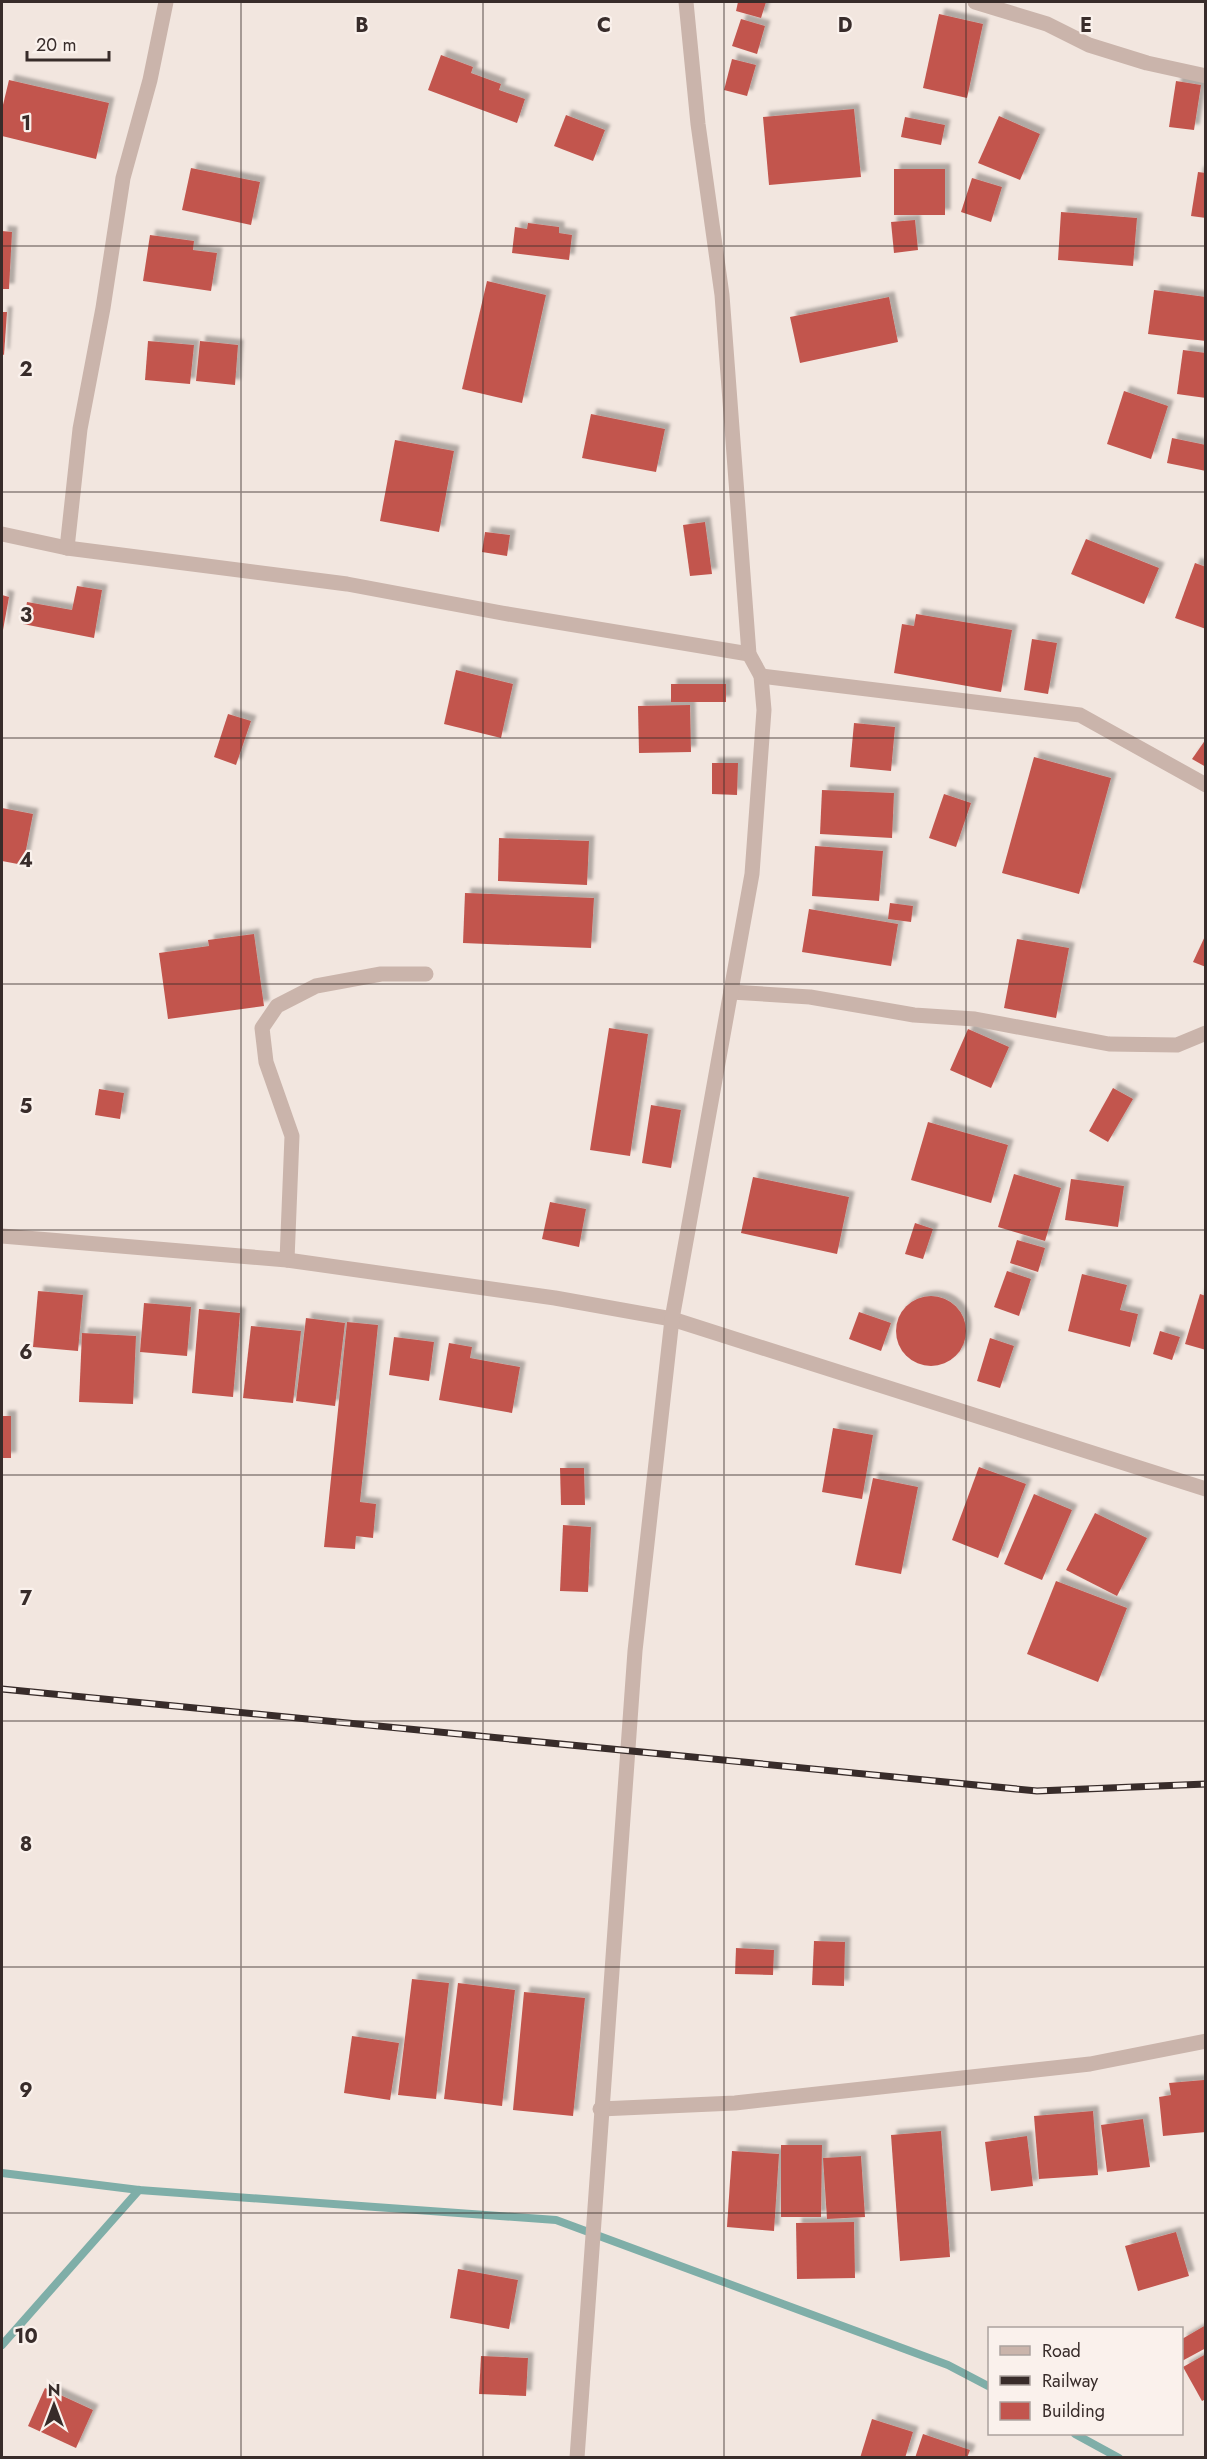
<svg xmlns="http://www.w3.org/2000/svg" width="1207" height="2459" font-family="Jost,sans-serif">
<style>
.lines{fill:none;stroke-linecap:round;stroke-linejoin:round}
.stream{stroke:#7faea8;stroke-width:8}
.building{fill:#c2554e;filter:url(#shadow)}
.minor{stroke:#cab4ab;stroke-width:15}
.rail-casing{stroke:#382c2a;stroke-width:7}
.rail{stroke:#faf1ec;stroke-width:4.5;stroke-dasharray:14;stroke-linecap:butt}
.grid{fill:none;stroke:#382c2a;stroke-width:1.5;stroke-opacity:0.55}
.grid-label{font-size:20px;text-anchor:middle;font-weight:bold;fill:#382c2a;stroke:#faf1ec;stroke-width:4.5;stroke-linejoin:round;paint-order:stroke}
</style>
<defs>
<filter id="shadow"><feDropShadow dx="5.5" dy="-5.5" stdDeviation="1.5" flood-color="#0004"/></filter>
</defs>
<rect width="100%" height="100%" fill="#f2e6df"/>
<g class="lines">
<g class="stream">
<polyline points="2,2173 139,2190 556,2220 948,2365 990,2387"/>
<polyline points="2,2345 139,2190"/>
<polyline points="1075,2434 1119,2458"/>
</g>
</g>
<g class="building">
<polygon points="738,2 766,2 761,18 736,11"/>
<polygon points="939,14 983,24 967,98 923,88"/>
<polygon points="741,19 765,26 757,54 732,46"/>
<polygon points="441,55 473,67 471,73 501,84 499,90 525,99 517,123 428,90"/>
<polygon points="732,59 756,65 747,96 724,90"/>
<polygon points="9,80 109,103 96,159 2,136 2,109"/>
<polygon points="1176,81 1201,85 1194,130 1169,127"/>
<polygon points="854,109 861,177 769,185 763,117"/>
<polygon points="566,115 605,130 593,161 554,146"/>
<polygon points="999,116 1040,134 1020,180 978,163"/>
<polygon points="905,117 945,125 941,145 901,137"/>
<polygon points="191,168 260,182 251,225 182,210"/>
<rect x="894" y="169" width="51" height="46"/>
<polygon points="1198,172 1206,173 1206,218 1191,216"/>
<polygon points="972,178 1002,187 991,222 961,212"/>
<polygon points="1061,212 1137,218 1133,266 1058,260"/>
<polygon points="915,220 918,250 894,253 891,222"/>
<polygon points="528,223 559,227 559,233 572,235 569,260 512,253 515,227 527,229"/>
<polygon points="2,231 12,232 9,289 2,289"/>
<polygon points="150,235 194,241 193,250 217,253 211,291 143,281"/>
<polygon points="487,281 546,295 522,403 462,389"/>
<polygon points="1154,290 1206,297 1206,341 1148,334"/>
<polygon points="889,297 898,342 800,363 790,317"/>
<polygon points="2,312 7,312 4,355 2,354"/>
<polygon points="148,341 194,345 190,384 145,380"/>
<polygon points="200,341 238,345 235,385 196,381"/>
<polygon points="1183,350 1206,353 1206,398 1177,394"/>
<polygon points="1124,391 1168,406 1151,459 1107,444"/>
<polygon points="591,414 665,429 656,472 582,458"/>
<polygon points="1172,438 1206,445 1206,471 1167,463"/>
<polygon points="395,440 454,451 439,532 380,521"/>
<polygon points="705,522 712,574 690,576 683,525"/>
<polygon points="485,532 510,535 507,556 482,552"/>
<polygon points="1086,539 1159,568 1144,604 1071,574"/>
<polygon points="1195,563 1206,567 1206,629 1175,618"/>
<polygon points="77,586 102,590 94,638 23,624 27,602 72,610"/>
<polygon points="2,595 9,597 3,630 2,630"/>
<polygon points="916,614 1012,630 1001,692 894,673 902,624 914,626"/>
<polygon points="1032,639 1057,643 1048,694 1024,690"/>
<polygon points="456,670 513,684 501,738 444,724"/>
<rect x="671" y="684" width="55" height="18"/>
<polygon points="690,705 691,752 639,753 638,706"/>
<polygon points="228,714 251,721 236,765 214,757"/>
<polygon points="854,723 895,727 891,771 850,767"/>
<polygon points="1206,739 1206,767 1192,759"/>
<polygon points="1034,757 1111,778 1079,894 1002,873"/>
<polygon points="712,763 738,763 737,795 712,794"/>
<polygon points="822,790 894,793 892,838 820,834"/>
<polygon points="944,794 971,803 956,847 929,838"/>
<polygon points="2,808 33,814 23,865 2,861"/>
<polygon points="499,838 589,841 587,885 498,881"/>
<polygon points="815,846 883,851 879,901 812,896"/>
<polygon points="465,893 594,898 591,948 463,943"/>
<polygon points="890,903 913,906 911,922 888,919"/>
<polygon points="809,909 898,924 891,966 802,952"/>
<polygon points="254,934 264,1006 168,1019 159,953 209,946 208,940"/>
<polygon points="1206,934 1206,967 1193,962"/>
<polygon points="1017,939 1069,948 1056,1018 1004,1008"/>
<polygon points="609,1028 648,1034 630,1156 590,1150"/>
<polygon points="968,1029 1009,1047 991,1088 950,1070"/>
<polygon points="1113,1088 1133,1099 1108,1142 1089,1131"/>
<polygon points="99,1089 124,1093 120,1119 95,1115"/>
<polygon points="651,1105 681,1110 671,1168 642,1163"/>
<polygon points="928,1122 1008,1145 991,1203 911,1180"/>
<polygon points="1014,1174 1061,1188 1045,1241 998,1227"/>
<polygon points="753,1177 849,1197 837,1254 741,1233"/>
<polygon points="1071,1179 1124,1186 1118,1227 1065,1220"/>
<polygon points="550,1202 586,1209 579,1247 542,1239"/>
<polygon points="915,1223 933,1229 923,1259 905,1254"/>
<polygon points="1017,1240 1045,1248 1038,1272 1010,1263"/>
<polygon points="1007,1271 1031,1279 1019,1316 994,1307"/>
<polygon points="1082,1274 1127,1285 1120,1310 1138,1314 1130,1347 1068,1331"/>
<polygon points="38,1291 83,1295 78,1351 33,1347"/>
<polygon points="1200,1294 1206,1296 1206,1350 1185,1344"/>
<circle cx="931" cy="1331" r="35"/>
<polygon points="144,1303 191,1307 187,1356 140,1352"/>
<polygon points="199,1309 240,1313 233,1397 192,1393"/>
<polygon points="859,1312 891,1323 881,1351 849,1339"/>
<polygon points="306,1318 345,1323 335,1406 296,1401"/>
<polygon points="347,1322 378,1325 360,1502 376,1504 373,1538 356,1536 355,1549 324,1547"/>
<polygon points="251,1326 301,1331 293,1403 243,1398"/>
<polygon points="1160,1331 1180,1337 1172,1360 1153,1354"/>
<polygon points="82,1333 136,1336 133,1404 79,1402"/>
<polygon points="394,1337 434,1342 429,1381 389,1375"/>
<polygon points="990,1338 1014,1346 1000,1388 977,1381"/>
<polygon points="449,1343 472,1347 470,1358 520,1367 512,1413 439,1400"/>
<rect x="2" y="1416" width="9" height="42"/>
<polygon points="833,1428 873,1435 862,1499 822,1492"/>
<polygon points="979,1467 1026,1484 998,1558 952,1540"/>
<polygon points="560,1468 584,1468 585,1505 561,1505"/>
<polygon points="873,1478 918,1487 901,1574 855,1565"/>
<polygon points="1034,1494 1072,1510 1042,1580 1004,1564"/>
<polygon points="1095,1513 1147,1538 1117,1596 1066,1570"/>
<polygon points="563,1525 591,1527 588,1592 560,1591"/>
<polygon points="1056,1581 1127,1608 1098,1682 1027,1654"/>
<polygon points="814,1941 845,1942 844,1986 812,1985"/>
<polygon points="736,1948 774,1950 773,1975 735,1974"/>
<polygon points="412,1979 449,1983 436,2099 398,2095"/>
<polygon points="458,1983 515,1990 502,2106 444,2099"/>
<polygon points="524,1992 585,1998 573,2116 513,2110"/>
<polygon points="352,2036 399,2043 390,2100 344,2093"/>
<polygon points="1204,2080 1206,2132 1163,2136 1159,2097 1171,2095 1169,2083"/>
<polygon points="1093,2111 1098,2175 1039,2179 1034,2116"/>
<polygon points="1143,2119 1150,2167 1107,2172 1101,2125"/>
<polygon points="941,2131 950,2257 900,2261 891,2135"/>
<polygon points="1027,2136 1033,2186 991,2191 985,2142"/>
<polygon points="781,2145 822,2145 821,2217 781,2217"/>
<polygon points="732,2151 779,2154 774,2231 727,2227"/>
<polygon points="861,2156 865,2217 827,2219 823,2158"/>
<polygon points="854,2222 855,2278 797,2279 796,2223"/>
<polygon points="1176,2232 1189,2276 1138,2291 1125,2246"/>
<polygon points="458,2269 518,2280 509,2329 450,2318"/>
<polygon points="1206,2325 1206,2348 1182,2361 1182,2339"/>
<polygon points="1206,2354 1206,2399 1202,2401 1183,2367"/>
<polygon points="481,2356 528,2358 526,2396 479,2394"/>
<polygon points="45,2388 93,2410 76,2448 28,2426"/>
<polygon points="872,2419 913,2432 905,2458 860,2458"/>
<polygon points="923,2434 970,2450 967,2458 915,2458"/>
</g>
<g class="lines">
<g class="minor">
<polyline points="975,2 1047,24 1089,45 1147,63 1206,76"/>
<polyline points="2,534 67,548 347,584 502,613 749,654"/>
<polyline points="67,548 80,429 103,308 123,178 150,80 166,2"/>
<polyline points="761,676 1080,715 1206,785"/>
<polyline points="731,992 810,997 914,1015 975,1019 1109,1044 1177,1045 1206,1033"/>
<polyline points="2,1236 287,1260 555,1298 672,1319 1206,1489"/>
<polyline points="287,1260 292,1136 266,1062 262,1028 277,1006 316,986 381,974 426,974"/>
<polyline points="600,2109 735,2103 1090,2064 1206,2041"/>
<polyline points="577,2458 635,1651 672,1319 752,874 764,710 761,676 749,654 722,295 698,124 686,2"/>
</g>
<g class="rail-casing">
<polyline id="rail" points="2,1689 1037,1791 1206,1784"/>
</g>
<use href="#rail" class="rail"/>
</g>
<path class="grid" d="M 241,2 L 241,2458M 483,2 L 483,2458M 724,2 L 724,2458M 966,2 L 966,2458M 2,246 L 1206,246M 2,492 L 1206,492M 2,738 L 1206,738M 2,984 L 1206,984M 2,1230 L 1206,1230M 2,1475 L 1206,1475M 2,1721 L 1206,1721M 2,1967 L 1206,1967M 2,2213 L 1206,2213"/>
<g class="grid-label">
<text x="362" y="32">B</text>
<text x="604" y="32">C</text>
<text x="845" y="32">D</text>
<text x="1086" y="32">E</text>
<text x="26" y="130">1</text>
<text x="26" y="376">2</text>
<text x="26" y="622">3</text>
<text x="26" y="867">4</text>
<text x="26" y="1113">5</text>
<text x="26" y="1359">6</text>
<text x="26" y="1605">7</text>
<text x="26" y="1851">8</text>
<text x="26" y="2097">9</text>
<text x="26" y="2343">10</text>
</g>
<rect width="1207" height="2459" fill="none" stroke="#382c2a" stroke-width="6"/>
<rect x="988" y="2327" width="195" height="108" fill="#faf1ec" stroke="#aca29e" stroke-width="1.5"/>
<rect x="1000" y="2346" width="30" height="9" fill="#cab4ab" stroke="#aca29e" stroke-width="1.5"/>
<text x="1042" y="2357" font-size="18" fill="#382c2a">Road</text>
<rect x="1000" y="2376" width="30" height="9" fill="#382c2a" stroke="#aca29e" stroke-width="1.5"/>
<text x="1042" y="2387" font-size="18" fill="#382c2a">Railway</text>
<rect x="1000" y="2402" width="30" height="18" fill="#c2554e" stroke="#aca29e" stroke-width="1.5"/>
<text x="1042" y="2417" font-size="18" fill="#382c2a">Building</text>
<g transform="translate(54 2405)" stroke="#faf1ec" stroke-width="4.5" paint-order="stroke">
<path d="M0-4.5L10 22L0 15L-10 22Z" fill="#382c2a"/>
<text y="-9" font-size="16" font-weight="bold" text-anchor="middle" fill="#382c2a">N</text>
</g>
<path d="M27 51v9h82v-9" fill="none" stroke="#382c2a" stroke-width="3"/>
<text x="36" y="51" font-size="18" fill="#382c2a" stroke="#faf1ec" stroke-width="4.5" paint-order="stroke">20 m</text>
</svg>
